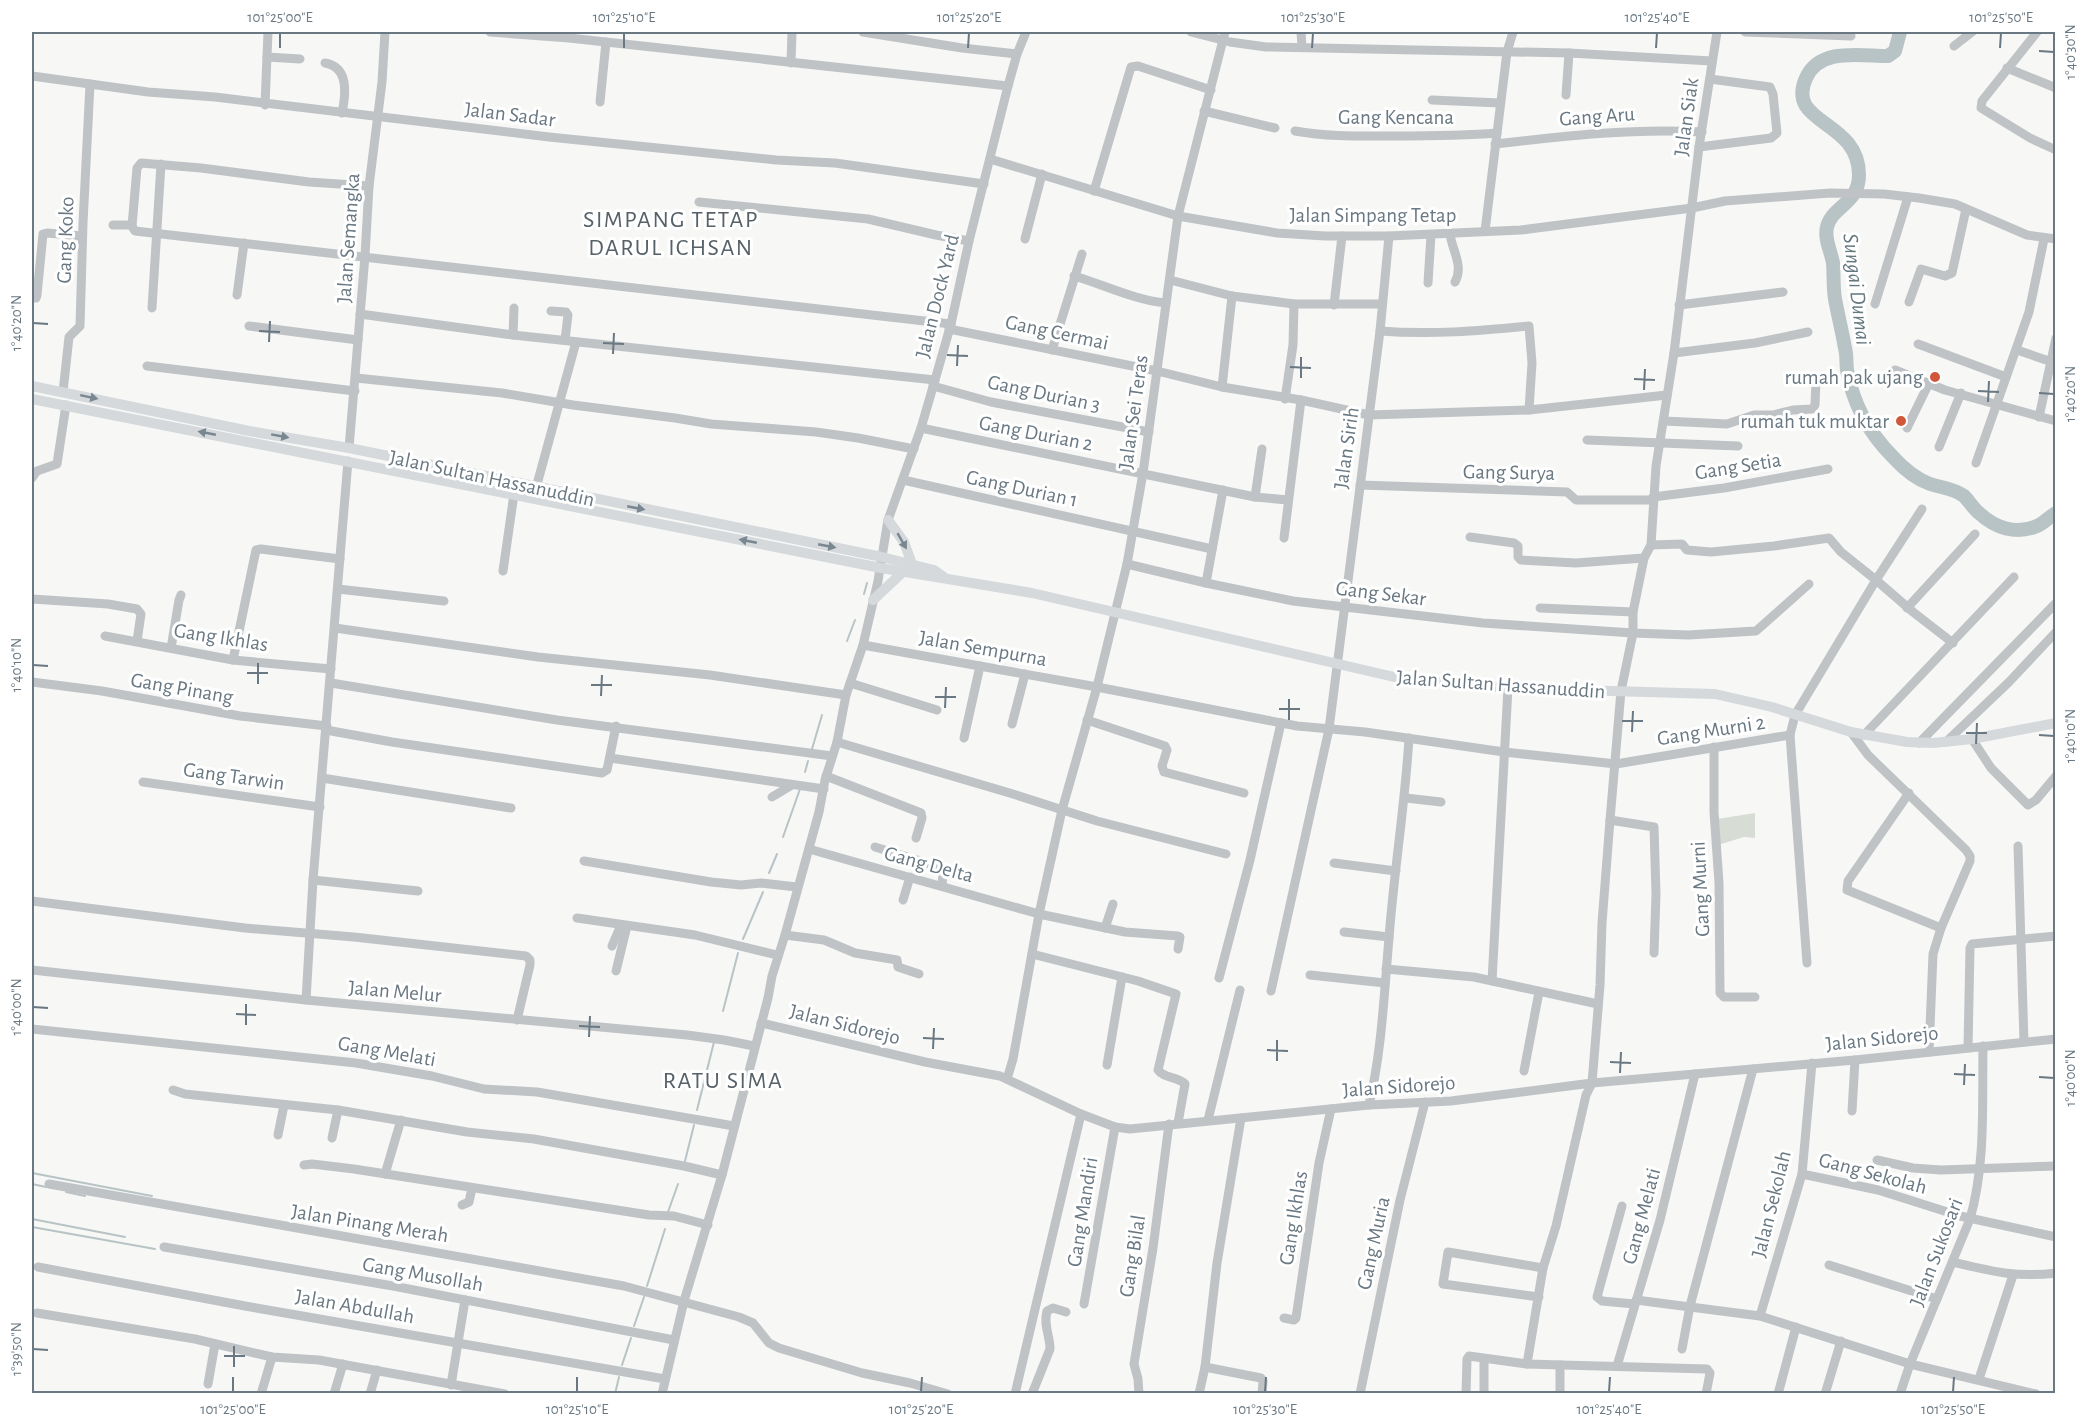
<svg xmlns="http://www.w3.org/2000/svg" width="2087" height="1425" font-family="'Alegreya Sans',sans-serif">
<style>
.green{fill:#d7dcd4}
.lines{fill:none;stroke-linecap:round;stroke-linejoin:round}
.stream{stroke:#b8c3c6;stroke-width:2}
.river{stroke:#b8c3c6;stroke-width:14}
.minor{stroke:#bfc3c6;stroke-width:9}
.major{stroke:#d5d9dc;stroke-width:10}
.oneway{fill:#798790}
.ticks{fill:none;stroke:#697882;stroke-width:2}
.poi-dot{fill:#d2573a;stroke:#fff;stroke-width:2}
.labels{text-anchor:middle;stroke-width:6;stroke-linejoin:round;paint-order:stroke}
.street-label{font-size:21px;fill:#697882;stroke:#fff}
.poi-label{font-size:21px;fill:#697882;stroke:#fff;text-anchor:end}
.water-label{font-size:22px;font-style:italic;fill:#65787f;stroke:#fff}
.quarter-label{font-size:24px;letter-spacing:1.5px;fill:#566168;stroke:#fff}
.neatline{fill:none;stroke:#697882;stroke-width:2}
.ticks-label{font-size:15px;text-anchor:middle;fill:#697882}
</style>
<rect width="100%" height="100%" fill="#f7f7f5"/>
<polygon class="green" points="1755,813 1755,838 1744,837 1718,845 1717,819"/>
<g class="lines">
<g class="stream">
<polyline points="864,594 867,583"/>
<polyline points="847,641 855,620"/>
<polyline points="812,749 822,715"/>
<polyline points="805,772 808,761"/>
<polyline points="783,837 800,789"/>
<polyline points="769,873 777,854"/>
<polyline points="743,939 763,892"/>
<polyline points="723,1011 738,953"/>
<polyline points="697,1110 714,1042"/>
<polyline points="685,1161 694,1125"/>
<polyline points="32,1173 152,1196"/>
<polyline points="32,1184 46,1187"/>
<polyline points="66,1192 85,1196"/>
<polyline points="668,1212 678,1184"/>
<polyline points="32,1219 125,1237"/>
<polyline points="32,1227 155,1249"/>
<polyline points="647,1286 665,1229"/>
<polyline points="32,1316 34,1316"/>
<polyline points="634,1326 644,1297"/>
<polyline points="622,1365 631,1338"/>
<polyline points="615,1394 619,1377"/>
</g>
<path class="river" d="M 1900,32 L 1895,51 L 1888,56 C 1860,56 1820,47 1806,78 C 1785,125 1859,119 1859,175 C 1859,204 1832,206 1827,227 C 1824,239 1831,251 1833,263 C 1834,275 1833,287 1835,299 C 1838,315 1842,331 1845,348 C 1847,355 1846,363 1847,370 C 1853,404 1869,433 1893,457 C 1903,468 1916,479 1930,484 C 1942,488 1953,488 1964,496 C 1969,501 1973,508 1979,513 C 1995,528 2016,535 2037,526 C 2044,523 2049,517 2056,513"/>
<g class="minor">
<polyline points="490,32 569,38 1008,86"/>
<polyline points="863,32 962,48 1017,54"/>
<polyline points="1191,32 1230,42 1266,47 1569,53 1712,61"/>
<polyline points="1225,32 1178,216 1143,473 1133,530 1127,564 1097,687 1297,726 1365,732 1504,752 1616,764 1790,735 1795,715 1876,580 1922,509"/>
<polyline points="1301,32 1302,47"/>
<polyline points="1745,32 1851,36"/>
<polyline points="2037,32 1982,101 1981,108 2030,138 2056,150"/>
<polyline points="1954,46 1972,32"/>
<polyline points="267,57 300,59"/>
<path d="M 325,63 C 349,67 346,94 342,113"/>
<polyline points="791,63 792,32"/>
<polyline points="2007,68 2056,88"/>
<polyline points="32,76 148,92 215,97 549,137 776,160 835,163 984,184"/>
<polyline points="1566,95 1569,53"/>
<polyline points="1432,100 1500,103"/>
<polyline points="600,102 606,42"/>
<polyline points="265,105 268,32"/>
<polyline points="1204,111 1275,128"/>
<path d="M 1295,131 C 1328,137 1360,136 1393,136 C 1428,136 1462,136 1497,133"/>
<path d="M 1495,144 C 1564,136 1633,128 1702,132"/>
<polyline points="1699,147 1771,138 1777,133 1773,94 1770,87 1710,79"/>
<polyline points="990,159 1178,216 1277,233 1325,236 1389,236 1521,230 1692,208 1725,201 1830,193 1884,194 1919,198 1955,204 2027,235 2056,239"/>
<polyline points="1094,191 1131,67 1138,66 1211,90"/>
<polyline points="699,202 868,219 936,235 969,241"/>
<polyline points="113,225 131,225 135,231 951,324"/>
<polyline points="132,226 137,168 141,163 201,168 309,182 369,186"/>
<polyline points="1485,231 1507,52 1513,32"/>
<path d="M 1450,234 C 1452,250 1464,266 1455,282"/>
<polyline points="1025,239 1042,174"/>
<path d="M 1074,276 C 1105,285 1134,300 1166,303"/>
<polyline points="1170,280 1232,296 1294,304 1382,304"/>
<polyline points="1428,283 1431,235"/>
<polyline points="237,295 244,243"/>
<polyline points="32,298 36,298 37,295 43,234 47,233 82,236"/>
<polyline points="1909,302 1921,269 1945,276 1952,273 1966,209"/>
<polyline points="1875,304 1908,197"/>
<polyline points="1334,305 1342,236"/>
<polyline points="1679,305 1783,292"/>
<polyline points="152,308 161,164"/>
<polyline points="551,311 566,312 568,315 565,340"/>
<polyline points="360,314 513,335 935,380"/>
<polyline points="249,326 358,340"/>
<polyline points="949,329 1157,371 1222,387 1301,400 1369,415 1529,410 1667,395"/>
<path d="M 1380,331 C 1430,335 1479,331 1529,326 L 1532,363 L 1529,410"/>
<polyline points="513,335 514,308"/>
<polyline points="1918,344 2006,377"/>
<polyline points="1052,350 1082,254"/>
<polyline points="2017,350 2052,362"/>
<polyline points="1674,353 1755,343 1808,332"/>
<polyline points="147,366 355,391"/>
<polyline points="1895,370 1945,390 2056,421"/>
<polyline points="356,378 502,393 573,405 675,418 711,424 816,432 858,438 914,449"/>
<polyline points="933,386 991,402 1149,432"/>
<polyline points="1222,387 1232,296"/>
<polyline points="63,392 69,337 80,326 83,223 90,84"/>
<polyline points="1285,399 1293,345 1294,304"/>
<polyline points="2039,417 2056,338"/>
<polyline points="1664,421 1727,424 1754,415 1773,415 1793,410 1812,409 1815,405 1816,380"/>
<polyline points="921,428 1255,497 1288,500"/>
<polyline points="1907,428 1929,383"/>
<polyline points="1587,440 1738,446"/>
<polyline points="1939,447 1961,393"/>
<polyline points="349,448 365,256 369,186 382,82 385,32"/>
<polyline points="1976,463 2029,312 2044,239"/>
<polyline points="32,478 37,471 57,464 66,405"/>
<polyline points="903,480 1212,549"/>
<polyline points="1360,485 1567,492 1576,500 1653,500"/>
<polyline points="536,488 576,342"/>
<polyline points="1255,497 1262,449"/>
<polyline points="1653,497 1724,488 1828,469"/>
<polyline points="1470,537 1514,543 1518,546 1518,557 1521,560 1576,563 1644,558"/>
<polyline points="1284,538 1301,400"/>
<polyline points="1651,545 1682,544 1687,550 1711,552 1774,546 1829,538 1841,552 1876,580 1913,612 1953,643"/>
<polyline points="1127,564 1206,583 1293,601 1483,623 1633,633 1688,635 1756,631 1809,584"/>
<polyline points="503,571 514,494"/>
<polyline points="1206,583 1223,490"/>
<polyline points="338,589 444,601"/>
<polyline points="32,599 108,604 137,609 141,614 137,641"/>
<polyline points="1540,608 1633,612"/>
<polyline points="1907,608 1975,534"/>
<polyline points="335,628 538,657 710,675 846,695"/>
<polyline points="105,636 233,660 331,669"/>
<polyline points="863,645 1097,687 1062,810 1039,914 1013,1059 1007,1079"/>
<polyline points="171,648 179,600 181,595"/>
<polyline points="233,660 256,550 261,549 340,559"/>
<polyline points="32,682 102,691 240,716 327,726"/>
<polyline points="331,683 557,720 832,756"/>
<polyline points="850,683 937,710"/>
<polyline points="1087,720 1165,746 1167,750 1162,766 1164,772 1244,793"/>
<polyline points="1012,724 1025,674"/>
<polyline points="326,730 392,742 602,773 607,770 616,726"/>
<polyline points="1851,732 1868,755 1966,850 1970,856 1970,861 1941,928 1933,954 1929,1052"/>
<polyline points="1790,735 1807,963"/>
<polyline points="1864,735 2014,577"/>
<polyline points="964,738 980,666"/>
<polyline points="1972,739 1991,768 2028,805 2036,800 2056,776"/>
<polyline points="837,742 1013,794 1097,821 1226,854"/>
<polyline points="1946,742 2009,682 2056,632"/>
<polyline points="1919,743 2056,603"/>
<polyline points="1714,747 1714,812 1719,883 1720,993 1724,997 1755,997"/>
<polyline points="610,758 824,789"/>
<polyline points="826,776 921,813 922,818 916,838"/>
<polyline points="322,778 511,808"/>
<polyline points="143,782 320,807"/>
<polyline points="1909,793 1848,881 1847,890 1941,928"/>
<polyline points="772,797 792,785"/>
<polyline points="1406,798 1441,802"/>
<polyline points="1610,820 1654,827 1656,894 1654,953"/>
<polyline points="2018,846 2024,1042"/>
<polyline points="875,847 940,867 943,873 942,886"/>
<polyline points="809,849 1039,914 1125,932 1178,936 1180,937 1178,949"/>
<polyline points="584,861 711,882 741,885 761,883 797,887"/>
<polyline points="1334,863 1396,871"/>
<polyline points="313,880 418,891"/>
<polyline points="903,900 910,877"/>
<polyline points="32,901 245,928 354,937 526,956 530,960 530,965 517,1020"/>
<polyline points="577,918 695,935 777,955"/>
<polyline points="1105,928 1113,904"/>
<polyline points="1344,932 1389,937"/>
<polyline points="785,935 824,940 855,953 897,960 898,967 919,974"/>
<polyline points="612,946 621,925"/>
<path d="M 1032,954 L 1138,981 L 1176,994 L 1158,1070 C 1164,1079 1178,1076 1185,1084 L 1178,1123"/>
<polyline points="1386,969 1474,977 1598,1004"/>
<polyline points="32,970 306,1000 687,1035 724,1040 754,1046"/>
<polyline points="616,971 627,926"/>
<polyline points="1310,975 1385,983"/>
<polyline points="1219,978 1250,860 1281,723"/>
<polyline points="1492,981 1508,688"/>
<polyline points="1271,991 1329,729 1380,331 1389,236"/>
<polyline points="306,1000 313,880 348,461"/>
<polyline points="761,1023 925,1062 1000,1076 1081,1114 1115,1127 1130,1129 1369,1105 1451,1101 1592,1083 1855,1060 2056,1039"/>
<polyline points="32,1029 356,1063 432,1076 484,1089 537,1092 734,1126"/>
<polyline points="1968,1048 1970,948 1972,944 2056,936"/>
<polyline points="1107,1065 1122,977"/>
<polyline points="1524,1071 1539,992"/>
<polyline points="173,1090 185,1094 338,1110 467,1132 534,1139 684,1166 722,1175"/>
<path d="M 1369,1105 C 1382,1050 1384,994 1389,938 C 1394,871 1405,805 1409,738"/>
<polyline points="1852,1111 1855,1060"/>
<polyline points="1208,1120 1240,990"/>
<polyline points="278,1135 284,1105"/>
<polyline points="332,1138 338,1110"/>
<polyline points="1877,1160 1913,1168 1941,1170 2056,1166"/>
<polyline points="304,1165 312,1164 354,1169 649,1215 674,1216 708,1225"/>
<polyline points="385,1174 401,1120"/>
<polyline points="1802,1174 1878,1190 1960,1216 2056,1237"/>
<polyline points="49,1184 624,1286 739,1317 753,1323 769,1343 779,1348 862,1373 910,1383 948,1394"/>
<polyline points="462,1205 469,1202 472,1188"/>
<polyline points="1622,1206 1597,1297 1602,1301 1634,1304"/>
<polyline points="164,1247 393,1286 674,1340"/>
<path d="M 1953,1262 C 1991,1271 2016,1278 2056,1273"/>
<polyline points="1829,1265 1937,1299"/>
<polyline points="38,1267 245,1306 665,1379"/>
<polyline points="1539,1297 1443,1284 1448,1252 1543,1268"/>
<polyline points="1636,1300 1760,1316 1910,1364 2036,1394"/>
<polyline points="1084,1304 1115,1127"/>
<polyline points="37,1313 195,1339 272,1357 319,1360 505,1394"/>
<polyline points="1760,1316 1802,1174 1812,1063"/>
<polyline points="1284,1318 1294,1320 1296,1318 1319,1163 1331,1109"/>
<polyline points="1682,1349 1690,1306 1753,1069"/>
<polyline points="1484,1359 1484,1394"/>
<polyline points="1527,1364 1543,1268 1556,1226 1586,1095 1592,1083 1600,985 1602,923 1610,820 1621,691 1633,633 1633,612 1644,558 1651,545 1656,466 1674,353 1699,147 1717,32"/>
<polyline points="1617,1366 1660,1220 1695,1074"/>
<polyline points="1205,1367 1261,1378 1263,1381 1262,1394"/>
<polyline points="1979,1379 2013,1275"/>
<polyline points="208,1384 215,1344"/>
<polyline points="451,1385 465,1300"/>
<polyline points="261,1394 272,1357"/>
<polyline points="334,1394 343,1364"/>
<polyline points="370,1394 377,1370"/>
<polyline points="662,1394 684,1301 722,1175 768,998 772,976 785,935 819,812 825,780 837,742 846,695 863,645 878,581 888,520 921,428 935,380 951,324 969,241 1008,86 1017,54 1026,32"/>
<polyline points="1015,1394 1081,1114"/>
<path d="M 1032,1394 L 1050,1349 C 1050,1335 1043,1325 1047,1311 L 1053,1308 L 1066,1312"/>
<polyline points="1139,1394 1138,1379 1134,1364 1153,1248 1169,1124"/>
<polyline points="1199,1394 1205,1367 1217,1263 1241,1118"/>
<polyline points="1360,1394 1400,1200 1425,1102"/>
<polyline points="1466,1394 1467,1359 1469,1356 1527,1364 1707,1369 1710,1373 1706,1394"/>
<polyline points="1560,1394 1560,1365"/>
<polyline points="1778,1394 1796,1327"/>
<polyline points="1825,1394 1841,1341"/>
<path d="M 1900,1394 L 1910,1364 L 1970,1219 C 1986,1163 1982,1103 1983,1046"/>
</g>
<g class="major">
<polyline points="32,386 249,431 349,448 882,557 934,570 944,577"/>
<polyline points="32,399 881,568 1032,593 1407,680 1508,688 1715,694 1772,707 1851,732 1907,742 1933,743 1972,739 2056,723"/>
<polyline points="888,520 904,542 912,564"/>
<polyline points="873,600 904,571"/>
</g>
</g>
<defs><path id="oneway-solid" d="M-6-.8H1V-3.2L6.5 0L1 3.2V.8H-6Z" transform="scale(1.5)"/></defs>
<g class="oneway">
<use href="#oneway-solid" transform="translate(89 397) rotate(12)"/>
<use href="#oneway-solid" transform="translate(207 433) rotate(-169)"/>
<use href="#oneway-solid" transform="translate(280 436) rotate(10)"/>
<use href="#oneway-solid" transform="translate(636 508) rotate(11)"/>
<use href="#oneway-solid" transform="translate(748 541) rotate(-169)"/>
<use href="#oneway-solid" transform="translate(902 541) rotate(60)"/>
<use href="#oneway-solid" transform="translate(827 546) rotate(11)"/>
</g>
<path class="ticks" d="M 280,48 L 280,33M 624,48 L 624,33M 968,48 L 969,33M 1312,48 L 1313,33M 1656,48 L 1657,33M 2000,48 L 2001,33M 2039,51 L 2054,52M 33,323 L 48,324M 259,331 L 280,332M 269,342 L 270,321M 603,343 L 624,344M 613,354 L 614,333M 947,355 L 968,356M 957,366 L 958,345M 1290,367 L 1311,368M 1301,378 L 1301,357M 1634,379 L 1655,380M 1644,390 L 1645,369M 1978,391 L 1999,392M 2039,393 L 2054,394M 1988,402 L 1989,381M 33,665 L 48,666M 247,673 L 268,673M 258,684 L 258,663M 591,685 L 612,685M 601,696 L 602,675M 935,697 L 956,697M 945,708 L 946,687M 1279,709 L 1300,709M 1289,720 L 1289,699M 1622,721 L 1643,721M 1632,732 L 1633,711M 1966,733 L 1987,733M 2039,735 L 2054,736M 1976,744 L 1977,723M 33,1007 L 48,1008M 236,1014 L 256,1015M 246,1025 L 246,1004M 579,1026 L 600,1027M 589,1037 L 590,1016M 923,1038 L 944,1039M 933,1049 L 934,1028M 1267,1050 L 1288,1051M 1277,1061 L 1277,1040M 1610,1062 L 1631,1063M 1620,1073 L 1621,1052M 1954,1074 L 1975,1075M 2039,1077 L 2054,1078M 1964,1085 L 1965,1064M 33,1349 L 48,1350M 224,1356 L 245,1356M 234,1367 L 234,1346M 233,1392 L 233,1377M 577,1392 L 577,1377M 921,1392 L 922,1377M 1265,1392 L 1266,1377M 1609,1392 L 1610,1377M 1953,1392 L 1954,1377"/>
<g class="poi-dot">
<circle cx="1935" cy="377" r="6"/>
<circle cx="1901" cy="421" r="6"/>
</g>
<g class="labels">
<g class="street-label">
<text transform="translate(510 114) rotate(7)" y="7">Jalan Sadar</text>
<text transform="translate(1597 116) rotate(-4)" y="7">Gang Aru</text>
<text x="1396" y="124">Gang Kencana</text>
<text transform="translate(1686 117) rotate(-82)" y="7">Jalan Siak</text>
<text x="1373" y="222">Jalan Simpang Tetap</text>
<text transform="translate(348 238) rotate(-86)" y="7">Jalan Semangka</text>
<text transform="translate(65 240) rotate(-88)" y="7">Gang Koko</text>
<text transform="translate(937 296) rotate(-76)" y="7">Jalan Dock Yard</text>
<text transform="translate(1057 332) rotate(12)" y="7">Gang Cermai</text>
<text transform="translate(1044 393) rotate(12)" y="7">Gang Durian 3</text>
<text transform="translate(1133 412) rotate(-82)" y="7">Jalan Sei Teras</text>
<text transform="translate(1036 433) rotate(11)" y="7">Gang Durian 2</text>
<text transform="translate(1346 448) rotate(-82)" y="7">Jalan Sirih</text>
<text transform="translate(1738 466) rotate(-9)" y="7">Gang Setia</text>
<text transform="translate(1509 472) rotate(1)" y="7">Gang Surya</text>
<text transform="translate(492 478) rotate(12)" y="7">Jalan Sultan Hassanuddin</text>
<text transform="translate(1022 488) rotate(12)" y="7">Gang Durian 1</text>
<text transform="translate(1381 593) rotate(7)" y="7">Gang Sekar</text>
<text transform="translate(221 637) rotate(9)" y="7">Gang Ikhlas</text>
<text transform="translate(983 648) rotate(10)" y="7">Jalan Sempurna</text>
<text transform="translate(1501 684) rotate(4)" y="7">Jalan Sultan Hassanuddin</text>
<text transform="translate(182 688) rotate(10)" y="7">Gang Pinang</text>
<text transform="translate(1711 730) rotate(-9)" y="7">Gang Murni 2</text>
<text transform="translate(234 776) rotate(8)" y="7">Gang Tarwin</text>
<text transform="translate(929 864) rotate(15)" y="7">Gang Delta</text>
<text transform="translate(1700 889) rotate(-93)" y="7">Gang Murni</text>
<text transform="translate(395 991) rotate(5)" y="7">Jalan Melur</text>
<text transform="translate(845 1024) rotate(14)" y="7">Jalan Sidorejo</text>
<text transform="translate(1882 1038) rotate(-6)" y="7">Jalan Sidorejo</text>
<text transform="translate(387 1051) rotate(10)" y="7">Gang Melati</text>
<text transform="translate(1399 1086) rotate(-4)" y="7">Jalan Sidorejo</text>
<text transform="translate(1873 1173) rotate(15)" y="7">Gang Sekolah</text>
<text transform="translate(1771 1204) rotate(-76)" y="7">Jalan Sekolah</text>
<text transform="translate(1082 1212) rotate(-81)" y="7">Gang Mandiri</text>
<text transform="translate(1641 1216) rotate(-75)" y="7">Gang Melati</text>
<text transform="translate(1293 1218) rotate(-81)" y="7">Gang Ikhlas</text>
<text transform="translate(370 1223) rotate(9)" y="7">Jalan Pinang Merah</text>
<text transform="translate(1373 1243) rotate(-78)" y="7">Gang Muria</text>
<text transform="translate(1936 1252) rotate(-69)" y="7">Jalan Sukosari</text>
<text transform="translate(1132 1256) rotate(-81)" y="7">Gang Bilal</text>
<text transform="translate(423 1274) rotate(10)" y="7">Gang Musollah</text>
<text transform="translate(355 1306) rotate(10)" y="7">Jalan Abdullah</text>
</g>
<g class="poi-label">
<text x="1923" y="384">rumah pak ujang</text>
<text x="1889" y="428">rumah tuk muktar</text>
</g>
<g class="water-label">
<text transform="translate(1858 289) rotate(83)" y="8">Sungai Dumai</text>
</g>
<g class="quarter-label">
<text x="671" y="227">SIMPANG TETAP<tspan x="671" dy="28">DARUL ICHSAN</tspan></text>
<text x="723" y="1088">RATU SIMA</text>
</g>
</g>
<rect width="2087" height="1425" fill="none" stroke="#ffffff" stroke-width="66"/>
<rect x="33" y="33" width="2021" height="1359" class="neatline"/>
<g class="ticks-label">
<text x="280" y="22">101°25'00"E</text>
<text x="624" y="22">101°25'10"E</text>
<text x="969" y="22">101°25'20"E</text>
<text x="1313" y="22">101°25'30"E</text>
<text x="1657" y="22">101°25'40"E</text>
<text x="2001" y="22">101°25'50"E</text>
<text transform="translate(2070 52) rotate(-90)" y="5">1°40'30"N</text>
<text transform="translate(16 323) rotate(-90)" y="5">1°40'20"N</text>
<text transform="translate(2070 394) rotate(-90)" y="5">1°40'20"N</text>
<text transform="translate(16 665) rotate(-90)" y="5">1°40'10"N</text>
<text transform="translate(2070 736) rotate(-90)" y="5">1°40'10"N</text>
<text transform="translate(16 1007) rotate(-90)" y="5">1°40'00"N</text>
<text transform="translate(2070 1078) rotate(-90)" y="5">1°40'00"N</text>
<text transform="translate(16 1349) rotate(-90)" y="5">1°39'50"N</text>
<text x="233" y="1414">101°25'00"E</text>
<text x="577" y="1414">101°25'10"E</text>
<text x="921" y="1414">101°25'20"E</text>
<text x="1265" y="1414">101°25'30"E</text>
<text x="1609" y="1414">101°25'40"E</text>
<text x="1953" y="1414">101°25'50"E</text>
</g>
</svg>
